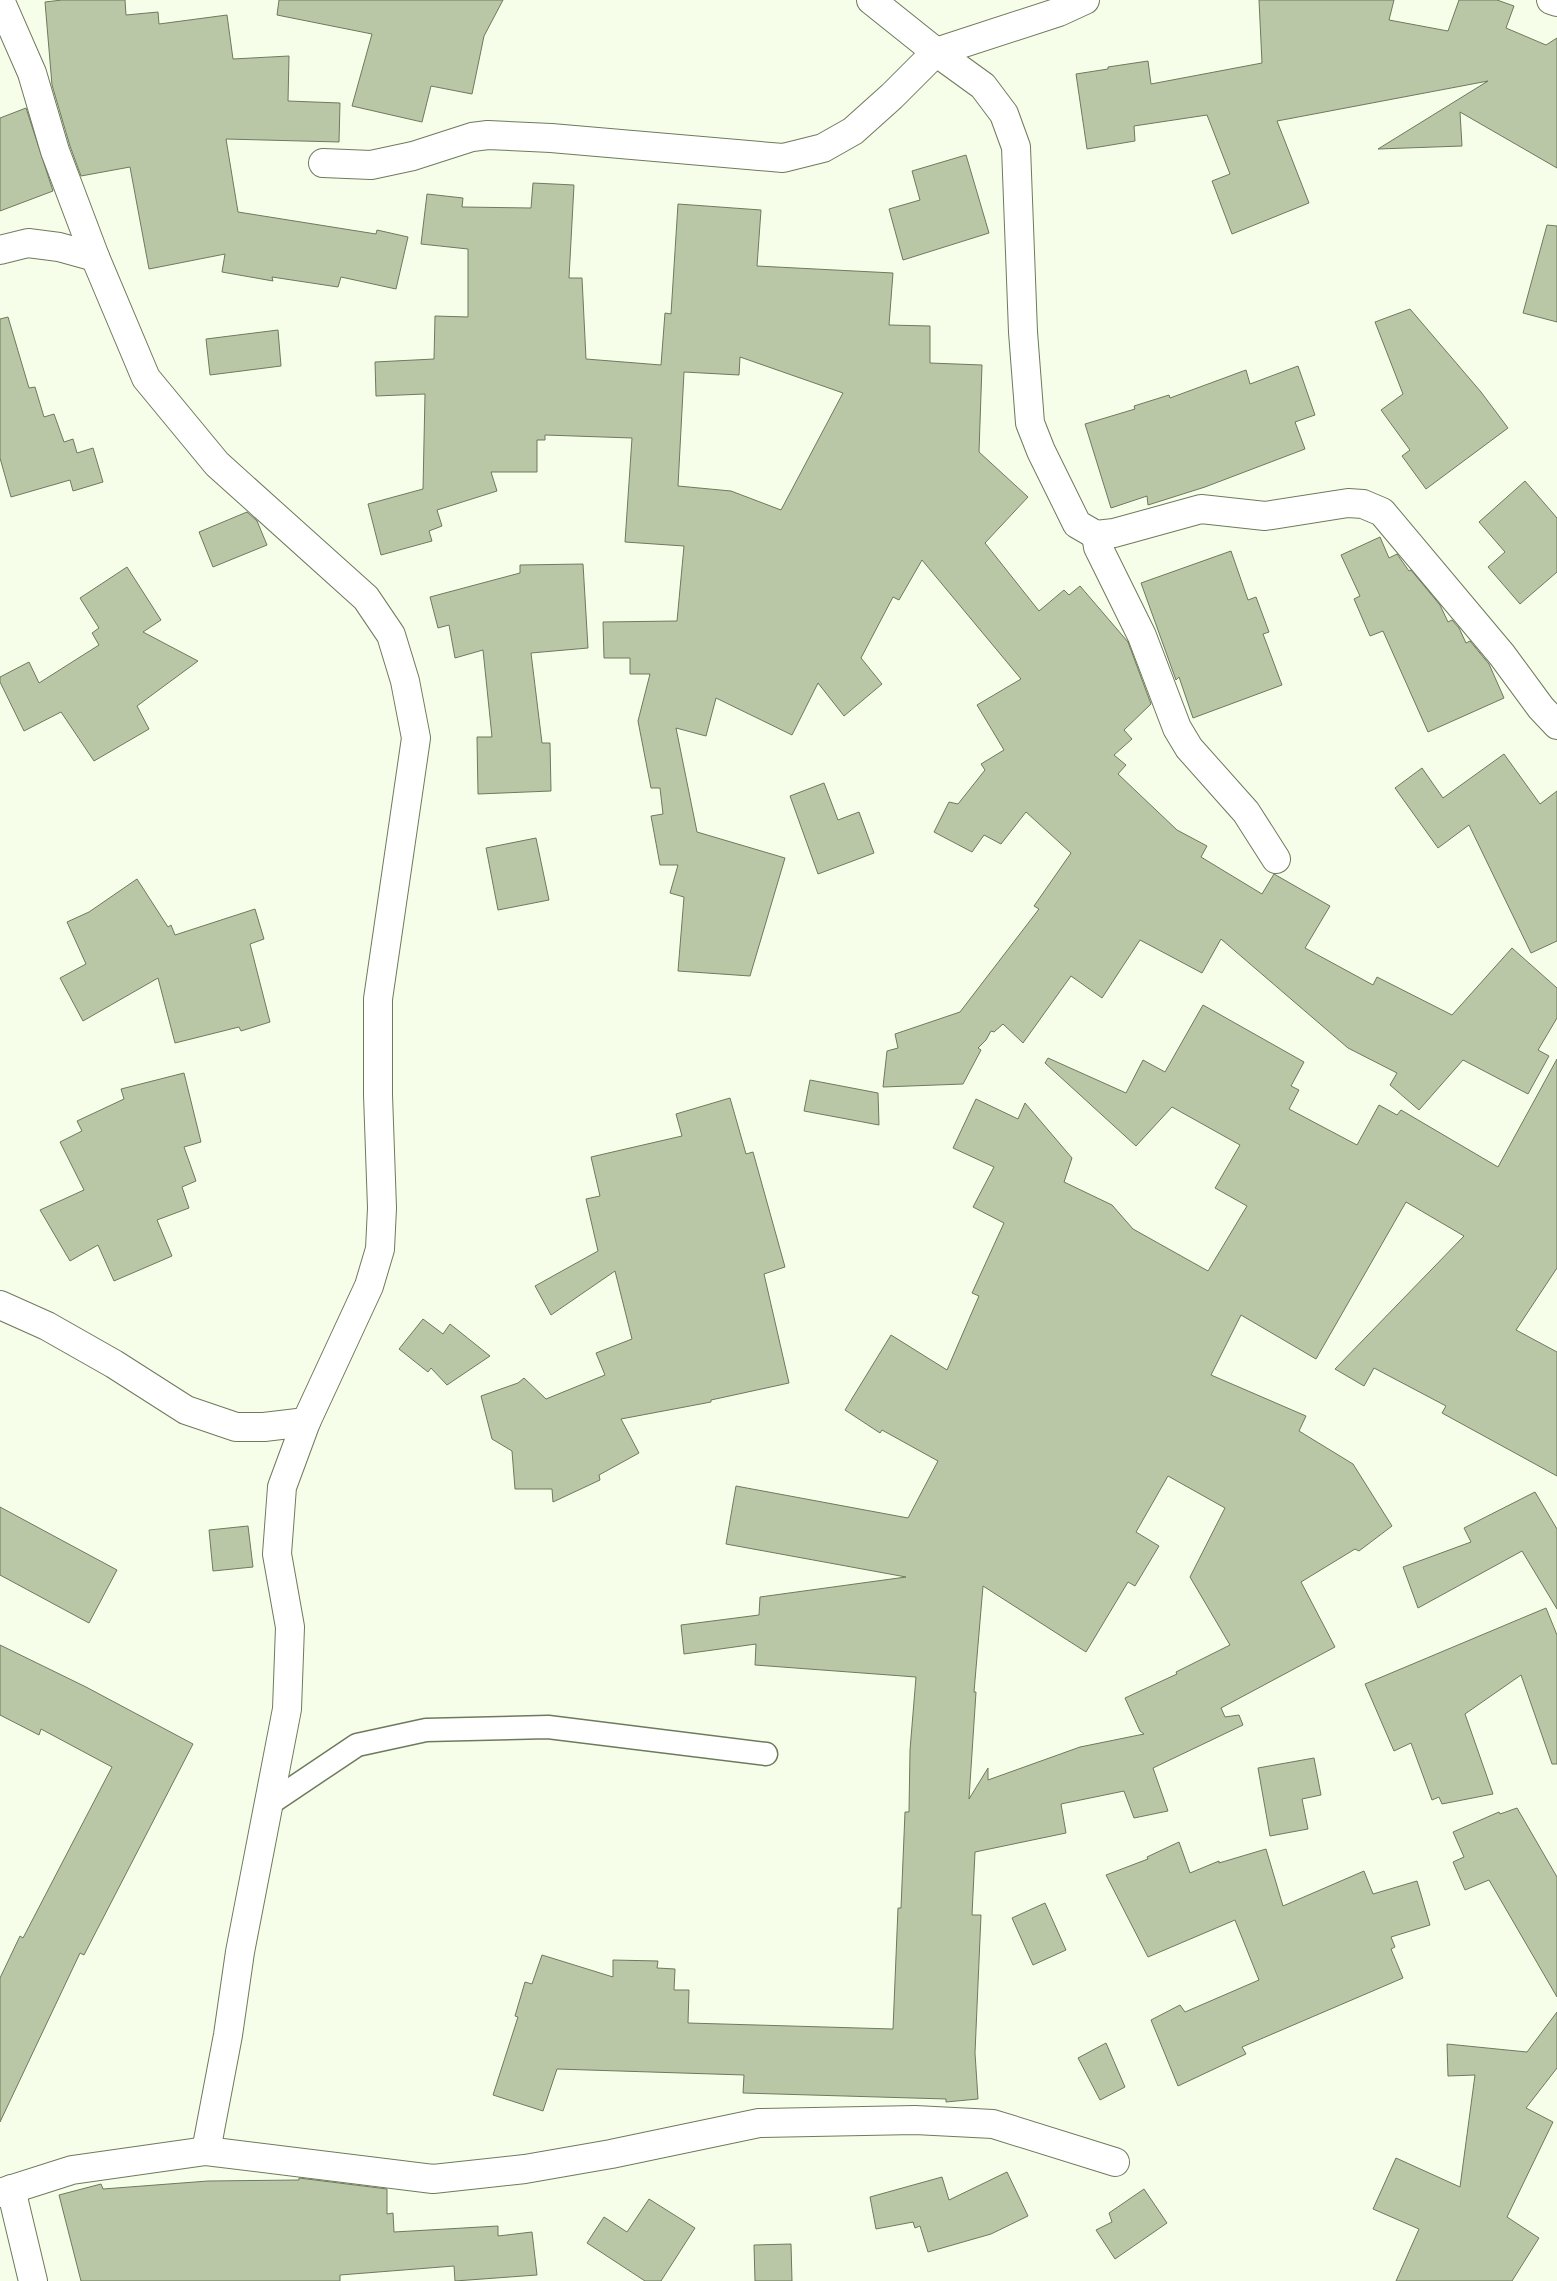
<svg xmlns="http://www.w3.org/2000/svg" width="1557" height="2281" font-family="'Roboto Condensed',sans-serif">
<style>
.building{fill:#b9c7a6;stroke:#6f7a5c;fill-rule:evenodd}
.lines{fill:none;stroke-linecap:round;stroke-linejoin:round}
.lane-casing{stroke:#6e7a5c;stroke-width:25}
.street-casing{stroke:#6e7a5c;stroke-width:30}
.lane{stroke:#fff;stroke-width:22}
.street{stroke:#fff;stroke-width:28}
</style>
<rect width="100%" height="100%" fill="#f6feea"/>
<g class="building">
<polygon points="62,0 125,0 126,15 158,12 159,24 227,15 233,59 289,56 288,101 340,103 339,142 226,139 238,212 376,234 377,230 408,237 396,289 341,277 338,287 272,277 273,281 222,272 225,254 149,269 130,167 81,176 70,146 52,85 45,2"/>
<polygon points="279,0 503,0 484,36 472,94 431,86 422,122 352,106 372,34 277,15"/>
<polygon points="1259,0 1394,0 1389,20 1448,31 1459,0 1497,0 1514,6 1506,28 1546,45 1557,38 1557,168 1460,112 1462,146 1378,149 1488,81 1277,121 1309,203 1232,234 1212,181 1230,174 1207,115 1134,126 1135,141 1087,149 1076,74 1108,69 1108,67 1148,61 1151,84 1262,63"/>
<polygon points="26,108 53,191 0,211 0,118"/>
<polygon points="966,155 989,233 903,260 889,209 920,200 912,171"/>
<path d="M 533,183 L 574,185 L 569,278 L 582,278 L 586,359 L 661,365 L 665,313 L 671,314 L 678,204 L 761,210 L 757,266 L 893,273 L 889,325 L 930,326 L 930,363 L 982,365 L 979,452 L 1028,497 L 985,543 L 1039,611 L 1064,590 L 1069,595 L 1080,586 L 1128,642 L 1151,704 L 1124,730 L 1132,739 L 1114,755 L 1126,765 L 1118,774 L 1177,830 L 1207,846 L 1201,857 L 1262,894 L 1274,874 L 1330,906 L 1305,948 L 1373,985 L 1377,977 L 1452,1015 L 1512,948 L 1557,988 L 1557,1018 L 1538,1050 L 1549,1056 L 1528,1094 L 1463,1060 L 1419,1110 L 1390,1085 L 1397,1073 L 1348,1048 L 1221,939 L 1202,973 L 1140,940 L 1102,998 L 1071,976 L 1023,1043 L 1003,1024 L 994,1032 L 991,1031 L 986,1040 L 978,1048 L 981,1050 L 963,1084 L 883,1087 L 887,1051 L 898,1048 L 895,1034 L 960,1012 L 1039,909 L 1034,906 L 1071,853 L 1026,812 L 1001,844 L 984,835 L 972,852 L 934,832 L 949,802 L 958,804 L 985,770 L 981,764 L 1004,750 L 977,705 L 1021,679 L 922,560 L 899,600 L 893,597 L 861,658 L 882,684 L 844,716 L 818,683 L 792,735 L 716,698 L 706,736 L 676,728 L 697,832 L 785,858 L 750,976 L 678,971 L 684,897 L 670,893 L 678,865 L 660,865 L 651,816 L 663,814 L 660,788 L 651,788 L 638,721 L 650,674 L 630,674 L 630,658 L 604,658 L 603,622 L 677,621 L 684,546 L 625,542 L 632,438 L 545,435 L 545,440 L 537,440 L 537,472 L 491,472 L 497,491 L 437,510 L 442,526 L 429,531 L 432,541 L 381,555 L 368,504 L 423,489 L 425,394 L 376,396 L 375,362 L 434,359 L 435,316 L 468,317 L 468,249 L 421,244 L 427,194 L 463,198 L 462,207 L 531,208 ZM 740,357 L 843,393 L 781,510 L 731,491 L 678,486 L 684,372 L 739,375 Z"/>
<polygon points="1547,225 1557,226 1557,322 1523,313"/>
<polygon points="1410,309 1481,392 1508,428 1426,489 1402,456 1410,450 1381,410 1403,394 1375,322"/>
<polygon points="8,317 29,388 35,387 44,417 54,414 64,442 73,439 77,453 93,448 103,482 73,491 70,480 11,497 0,458 0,319"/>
<polygon points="278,330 281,366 210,375 206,339"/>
<polygon points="1298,366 1315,415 1295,422 1305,449 1205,487 1148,505 1147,496 1111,508 1085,424 1135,409 1134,406 1169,395 1170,398 1246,370 1250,384"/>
<polygon points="1525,481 1557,518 1557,572 1520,604 1488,567 1505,552 1479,522"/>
<polygon points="247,512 257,521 267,545 213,567 199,532"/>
<polygon points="1380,537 1389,558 1397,554 1409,571 1411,570 1440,605 1448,622 1452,620 1459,628 1466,643 1470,641 1489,664 1504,698 1428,732 1383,631 1370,636 1354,599 1360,596 1341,555"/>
<polygon points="1231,551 1248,600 1256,597 1269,632 1263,634 1282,685 1193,718 1179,677 1176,680 1141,583"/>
<polygon points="583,564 588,648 531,653 542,743 550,743 551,791 478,794 477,737 492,737 483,650 455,658 449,625 438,628 430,597 520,573 520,565"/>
<polygon points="127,567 161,620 143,632 198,661 137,706 149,729 94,761 61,712 24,731 0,682 0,677 29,662 39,683 99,645 92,633 99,628 80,598"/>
<polygon points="1504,754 1540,804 1557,791 1557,941 1531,953 1469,825 1438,848 1395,788 1422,768 1443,798"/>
<polygon points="824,783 838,820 859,812 874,853 818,874 790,796"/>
<polygon points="536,838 549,900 498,910 486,848"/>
<polygon points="137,879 168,927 171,925 175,935 255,909 264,939 250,944 270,1022 241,1031 239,1027 175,1043 158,978 83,1021 60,978 86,964 67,922 89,912"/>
<path d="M 1203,1005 L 1304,1062 L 1291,1086 L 1299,1090 L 1289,1109 L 1357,1145 L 1379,1105 L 1397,1115 L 1401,1110 L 1498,1167 L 1557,1059 L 1557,1268 L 1516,1330 L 1557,1352 L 1557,1476 L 1442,1413 L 1446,1406 L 1374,1368 L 1364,1386 L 1335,1369 L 1464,1236 L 1406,1202 L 1316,1359 L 1241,1315 L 1211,1375 L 1306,1416 L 1299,1431 L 1353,1464 L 1392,1526 L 1359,1551 L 1355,1549 L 1301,1582 L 1335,1647 L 1221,1708 L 1225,1717 L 1239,1715 L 1243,1725 L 1153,1768 L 1168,1811 L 1134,1818 L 1124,1791 L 1061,1804 L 1066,1833 L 975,1852 L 972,1915 L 981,1915 L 975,2053 L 978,2099 L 946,2102 L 946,2099 L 743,2093 L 744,2075 L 557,2069 L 543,2111 L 493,2095 L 518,2017 L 515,2016 L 525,1982 L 532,1984 L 542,1955 L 613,1977 L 613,1960 L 658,1961 L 657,1968 L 675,1969 L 674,1990 L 689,1990 L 688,2023 L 893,2029 L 898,1908 L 901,1908 L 905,1812 L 909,1812 L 910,1750 L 916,1677 L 755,1665 L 756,1644 L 684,1654 L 681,1625 L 759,1615 L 760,1597 L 906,1577 L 726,1544 L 736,1486 L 908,1518 L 938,1461 L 882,1430 L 880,1433 L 845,1410 L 891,1335 L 947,1370 L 979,1296 L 972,1293 L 1004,1223 L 973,1207 L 994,1167 L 953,1148 L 976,1099 L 1018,1119 L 1025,1103 L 1072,1158 L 1064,1182 L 1112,1205 L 1133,1229 L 1208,1271 L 1247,1206 L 1215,1188 L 1240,1145 L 1172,1107 L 1136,1146 L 1045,1063 L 1048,1058 L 1126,1093 L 1143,1060 L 1165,1072 ZM 1168,1476 L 1225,1508 L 1190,1577 L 1230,1645 L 1176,1672 L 1177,1674 L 1125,1698 L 1140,1731 L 1144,1734 L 1080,1747 L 988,1780 L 988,1768 L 969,1799 L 976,1692 L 974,1692 L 983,1586 L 1086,1652 L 1128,1582 L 1135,1586 L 1159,1546 L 1136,1532 Z"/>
<polygon points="184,1073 201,1142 184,1147 196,1181 182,1187 189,1208 157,1220 172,1256 114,1281 98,1245 70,1261 40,1210 84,1190 60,1142 82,1131 77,1121 124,1099 121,1089"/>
<polygon points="810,1080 878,1093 879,1125 804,1111"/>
<polygon points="730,1098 746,1154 753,1152 785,1267 764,1274 789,1383 711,1400 711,1402 621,1419 639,1453 599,1475 600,1480 553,1502 552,1489 515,1489 512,1451 492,1439 481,1396 518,1383 524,1378 546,1399 605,1375 596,1353 632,1339 615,1271 551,1315 535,1286 598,1251 586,1199 600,1196 591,1157 682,1136 676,1114"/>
<polygon points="423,1319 443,1334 450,1324 490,1356 447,1385 431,1368 428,1372 399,1349"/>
<polygon points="1535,1492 1557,1529 1557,1609 1522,1551 1418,1608 1403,1567 1471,1542 1464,1528"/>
<polygon points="0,1507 117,1570 89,1623 0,1575"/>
<polygon points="248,1526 253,1567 213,1571 209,1530"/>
<polygon points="1546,1608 1557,1635 1557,1764 1552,1764 1521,1675 1465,1714 1493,1794 1442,1804 1439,1797 1432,1800 1411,1743 1394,1751 1365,1684"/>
<polygon points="0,1645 86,1687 193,1744 84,1955 80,1953 0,2122 0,1978 20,1936 23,1938 112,1767 41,1729 39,1735 0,1715"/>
<polygon points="1314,1758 1321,1795 1302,1799 1308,1829 1270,1836 1258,1768"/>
<polygon points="1517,1808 1557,1877 1557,1997 1489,1880 1465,1890 1453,1862 1464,1857 1453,1832 1499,1812 1500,1814"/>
<polygon points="1179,1842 1190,1873 1219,1861 1219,1863 1266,1849 1283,1906 1364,1871 1373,1894 1417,1881 1430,1925 1391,1937 1395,1947 1391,1949 1403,1978 1242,2047 1246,2054 1178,2086 1151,2020 1180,2005 1185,2012 1259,1980 1235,1920 1148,1957 1106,1875 1148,1859 1147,1857"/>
<polygon points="1045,1903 1066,1950 1033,1965 1012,1918"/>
<polygon points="1557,2012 1557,2068 1526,2108 1553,2122 1507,2217 1539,2238 1512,2281 1396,2281 1419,2229 1373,2209 1396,2158 1460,2187 1475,2075 1448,2076 1447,2044 1527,2052"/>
<polygon points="1106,2043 1125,2087 1100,2100 1078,2058"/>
<polygon points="1007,2172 1028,2216 991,2234 928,2252 920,2226 915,2228 913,2222 876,2229 870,2197 942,2177 949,2200"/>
<polygon points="299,2178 387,2189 387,2214 393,2213 394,2232 498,2226 498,2236 532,2232 537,2275 455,2281 454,2266 340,2275 340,2281 81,2281 59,2195 101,2184 103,2189 208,2181 299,2180"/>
<polygon points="1144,2189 1167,2223 1115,2259 1096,2230 1112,2222 1109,2213"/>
<polygon points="649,2199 695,2228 661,2281 645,2281 587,2243 604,2217 627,2232"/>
<polygon points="791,2244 792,2281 755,2281 754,2245"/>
</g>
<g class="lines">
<g class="lane-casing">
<polyline id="lane" points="269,1804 357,1745 426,1730 548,1727 766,1754"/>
</g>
<g class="street-casing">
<g id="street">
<polyline points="0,0 32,73 55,151 95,257 146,378 217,464 366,598 391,635 405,681 416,738 378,999 378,1095 382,1208 380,1249 369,1286 306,1422 282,1487 277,1554 290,1627 287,1709 240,1952 228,2035 206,2151"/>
<polyline points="871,0 936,52 983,86 1004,114 1016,147 1023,332 1030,423 1041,451 1077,524 1096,535 1114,533 1201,509 1265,516 1348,503 1363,504 1382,512 1502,655 1541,708 1557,725"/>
<polyline points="1551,0 1557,2"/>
<polyline points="323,163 371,165 413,156 472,137 488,135 551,138 783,158 823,148 853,131 892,96 936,52 1059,12 1085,0"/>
<polyline points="0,250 28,243 59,247 95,257"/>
<polyline points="1096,535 1098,547 1142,636 1177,728 1189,748 1246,812 1276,859"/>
<polyline points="0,1305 47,1326 114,1364 186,1410 236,1427 264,1427 306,1422"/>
<polyline points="11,2189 33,2281"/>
<polyline points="0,2193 72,2170 206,2151 433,2179 525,2169 611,2154 759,2123 915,2120 993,2124 1115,2162"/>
</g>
</g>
<use href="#lane" class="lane"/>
<use href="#street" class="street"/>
</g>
</svg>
